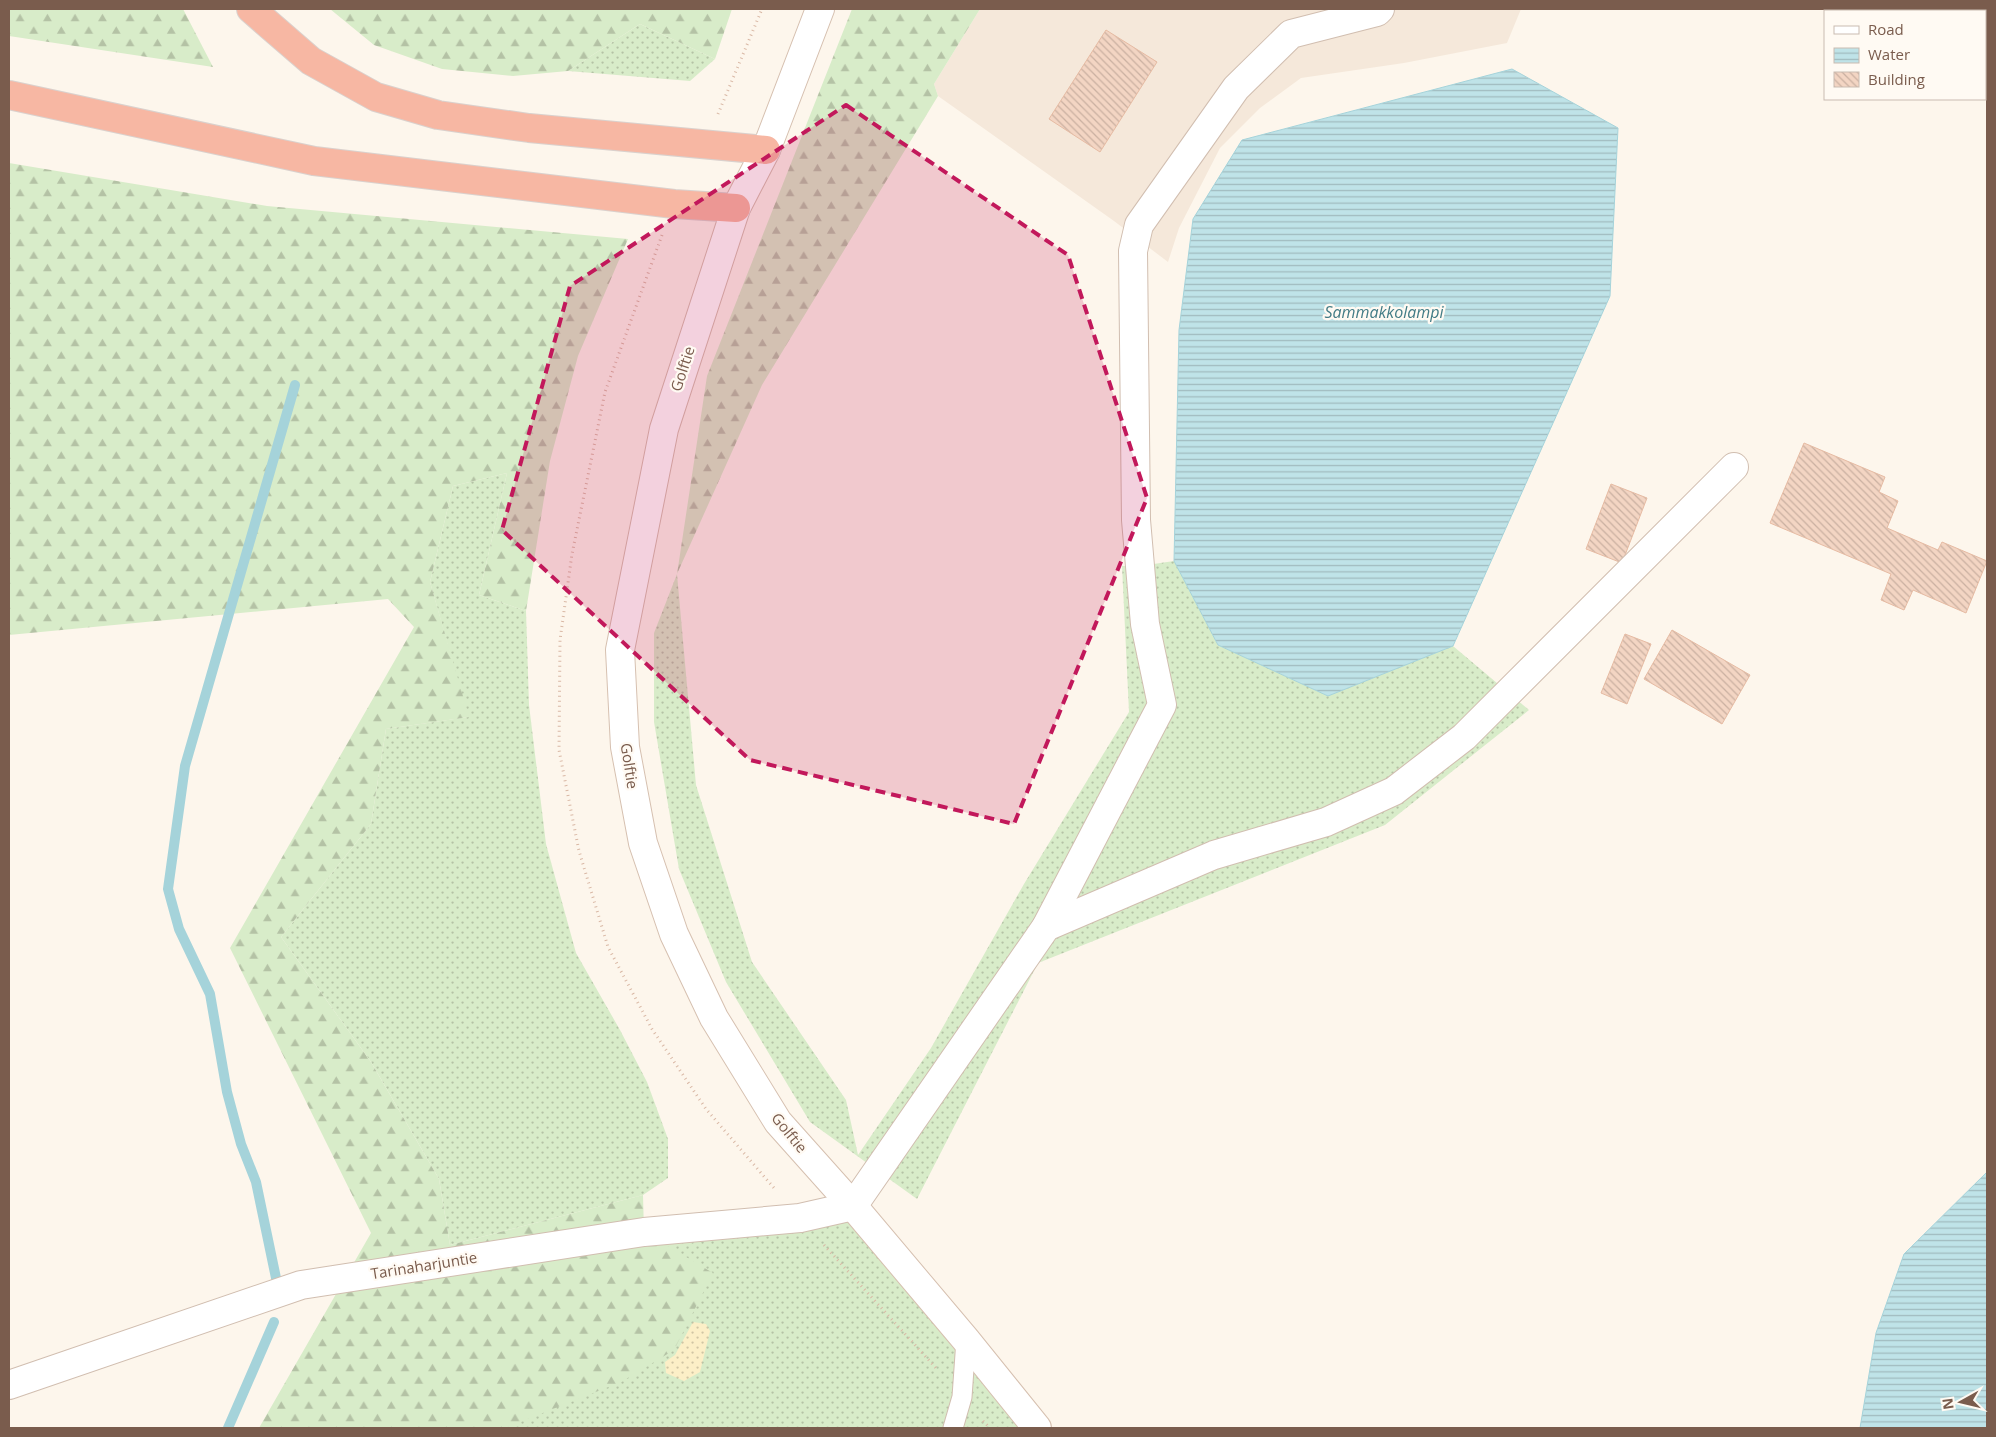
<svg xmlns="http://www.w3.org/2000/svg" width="1996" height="1437" font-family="'Open Sans',sans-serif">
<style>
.residential{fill:#f5e8da}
.grass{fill:url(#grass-dots)}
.forest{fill:url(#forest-firs)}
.sand{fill:url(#sand-dots)}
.water{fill:url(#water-rules);stroke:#a5d3da}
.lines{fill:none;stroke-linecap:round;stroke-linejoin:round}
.stream{stroke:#a5d3da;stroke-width:10}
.building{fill:url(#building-back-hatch);stroke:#e6bba3}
.lane-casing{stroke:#d1beb0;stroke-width:21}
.street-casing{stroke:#d1beb0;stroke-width:30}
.secondary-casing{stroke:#d6c0b0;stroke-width:30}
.highway-casing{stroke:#dad1cd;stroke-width:30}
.path{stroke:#d9b8a5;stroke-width:3;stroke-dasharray:1 4;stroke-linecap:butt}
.lane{stroke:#fff;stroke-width:19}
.street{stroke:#fff;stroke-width:28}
.secondary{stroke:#fff;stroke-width:28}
.highway{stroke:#f7b7a3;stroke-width:28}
.marked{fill:#c2185b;fill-opacity:0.2;stroke:#c2185b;stroke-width:4;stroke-dasharray:10 6;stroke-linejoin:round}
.labels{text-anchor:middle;stroke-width:4.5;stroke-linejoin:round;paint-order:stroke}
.street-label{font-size:15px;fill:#7a5c4d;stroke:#fffaf3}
.water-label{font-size:16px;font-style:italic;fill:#437c86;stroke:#fffaf3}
</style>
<defs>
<pattern id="grass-dots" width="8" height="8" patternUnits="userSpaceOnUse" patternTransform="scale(1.25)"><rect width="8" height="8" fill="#d8ecc9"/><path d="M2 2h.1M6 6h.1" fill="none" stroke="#b4c2a5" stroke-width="1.8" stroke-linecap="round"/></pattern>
<pattern id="forest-firs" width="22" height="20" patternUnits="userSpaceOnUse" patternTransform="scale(1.25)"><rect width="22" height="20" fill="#d8ecc9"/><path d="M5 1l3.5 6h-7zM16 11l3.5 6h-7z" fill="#b4c2a5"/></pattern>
<pattern id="sand-dots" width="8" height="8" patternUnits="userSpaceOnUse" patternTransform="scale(1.25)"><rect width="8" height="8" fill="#fcefc7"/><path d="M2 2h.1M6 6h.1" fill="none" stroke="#d1c5a4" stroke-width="1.8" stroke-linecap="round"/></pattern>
<pattern id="water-rules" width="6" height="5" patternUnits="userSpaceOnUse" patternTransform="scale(1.25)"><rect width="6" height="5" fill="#bfe3e8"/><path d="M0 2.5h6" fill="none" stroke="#a0bbbe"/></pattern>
<pattern id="building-back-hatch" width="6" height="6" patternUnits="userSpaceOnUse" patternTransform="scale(1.25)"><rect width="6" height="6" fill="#f3d5c3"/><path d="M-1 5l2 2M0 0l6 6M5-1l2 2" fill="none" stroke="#cab0a1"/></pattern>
</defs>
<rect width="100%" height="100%" fill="#fdf6ec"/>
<polygon class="residential" points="980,9 1521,9 1507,43 1404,63 1301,78 1260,108 1220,148 1179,228 1168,262 1114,221 938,96 934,84"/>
<g class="grass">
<polygon points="640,24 715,59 690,81 568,71"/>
<polygon points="507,473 479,595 526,611 529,705 546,844 576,953 620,1030 647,1082 668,1139 668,1178 643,1195 450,1245 439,1179 371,1062 281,937 371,824 386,729 468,717 430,582 453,486"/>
<polygon points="1174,561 1218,645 1328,696 1453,646 1529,710 1385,825 1038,963 917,1199 810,1122 726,982 679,869 654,722 654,633 677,574 696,785 752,962 846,1100 858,1155 931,1048 1024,884 1129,712 1122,566 1140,566"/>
<polygon points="853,1206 1035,1428 505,1428 644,1232"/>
</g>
<g class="forest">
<polygon points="9,9 183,9 213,67 9,36"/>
<polygon points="330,9 732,9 715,59 640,24 568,71 513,76 442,69 374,45"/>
<polygon points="852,9 980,9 934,84 938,96 762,385 677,574 707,376"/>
<polygon points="9,163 267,206 628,239 578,356 550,461 526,611 479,595 507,473 453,486 430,582 469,717 386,729 371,824 281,937 371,1062 439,1179 450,1245 643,1195 644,1232 713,1273 674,1350 621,1382 505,1428 259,1428 371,1233 230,948 414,627 388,599 9,635"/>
</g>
<polygon class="sand" points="693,1322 706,1324 710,1331 700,1372 684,1381 666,1373 665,1362 675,1355"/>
<g class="water">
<polygon points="1512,69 1618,128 1610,296 1453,646 1328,696 1218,645 1174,561 1179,330 1193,219 1242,140"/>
<polygon points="1987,1172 1987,1428 1860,1428 1876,1333 1904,1254"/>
</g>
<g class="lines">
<g class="stream">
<polyline points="276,1278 256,1182 241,1144 227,1092 210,994 179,929 168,889 185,766 295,385"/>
<polyline points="228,1428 274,1322"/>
</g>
</g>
<g class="building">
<polygon points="1106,30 1157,62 1100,152 1049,119"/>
<polygon points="1804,443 1885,477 1879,492 1898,501 1887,528 1938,550 1942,542 1987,561 1966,613 1913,590 1904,610 1881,600 1891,574 1770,523"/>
<polygon points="1611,484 1647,498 1622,563 1586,549"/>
<polygon points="1672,630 1750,675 1722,724 1644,679"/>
<polygon points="1625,634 1651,644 1627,704 1601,693"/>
</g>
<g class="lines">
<g class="lane-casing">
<polyline id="lane" points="953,1428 962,1397 966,1340"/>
</g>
<g class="street-casing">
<g id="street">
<polyline points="1046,927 1214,855 1326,822 1394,791 1464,737 1734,467"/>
<polyline points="9,1385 301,1285 644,1232 800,1218 853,1206 1046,927 1162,705 1145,624 1136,520 1133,251 1139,225 1236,88 1291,34 1377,12 1380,9"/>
</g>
</g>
<g class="secondary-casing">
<polyline id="secondary" points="820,9 766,150 736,208 664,429 620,650 625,747 643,843 674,934 714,1018 778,1122 853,1206 966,1340 1037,1428"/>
</g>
<g class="highway-casing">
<g id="highway">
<polyline points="251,9 311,61 376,97 438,115 529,128 766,150"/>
<polyline points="9,95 314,161 674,204 736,208"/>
</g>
</g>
<g class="path">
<polyline points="718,114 762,9"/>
<polyline points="662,235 605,392 572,554 560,640 559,750 579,851 608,947 652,1029 706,1109 774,1188"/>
<polyline points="824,1245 936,1368"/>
<polyline points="983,1421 990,1428"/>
</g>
<use href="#lane" class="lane"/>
<use href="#street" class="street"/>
<use href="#secondary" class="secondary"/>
<use href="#highway" class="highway"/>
</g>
<path class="marked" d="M 846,105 L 1068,255 L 1147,498 L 1014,824 L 750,760 L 502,530 L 570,286 Z"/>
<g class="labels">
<g class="street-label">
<text transform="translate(683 369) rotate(-72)" y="5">Golftie</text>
<text transform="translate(629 766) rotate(81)" y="5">Golftie</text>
<text transform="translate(789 1133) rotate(51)" y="5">Golftie</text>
<text transform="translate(424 1266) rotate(-9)" y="5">Tarinaharjuntie</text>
</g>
<g class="water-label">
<text x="1384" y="318">Sammakkolampi</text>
</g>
</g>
<rect width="1996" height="1437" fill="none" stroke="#7a5c4d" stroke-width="20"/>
<rect x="1824" y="10" width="162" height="90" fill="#fffaf3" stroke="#cabbb1"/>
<rect x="1834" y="26" width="25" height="8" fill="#ffffff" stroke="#cabbb1"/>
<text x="1868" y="35" font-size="15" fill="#7a5c4d">Road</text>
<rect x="1834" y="48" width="25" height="15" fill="url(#water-rules)" stroke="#cabbb1"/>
<text x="1868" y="60" font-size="15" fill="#7a5c4d">Water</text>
<rect x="1834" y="72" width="25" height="15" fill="url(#building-back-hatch)" stroke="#cabbb1"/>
<text x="1868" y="85" font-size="15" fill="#7a5c4d">Building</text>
<g transform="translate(1961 1402) rotate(262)" stroke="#fffaf3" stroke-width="4" paint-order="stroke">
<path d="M0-4L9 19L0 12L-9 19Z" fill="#7a5c4d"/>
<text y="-8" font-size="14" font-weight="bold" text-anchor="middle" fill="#7a5c4d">N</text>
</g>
</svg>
